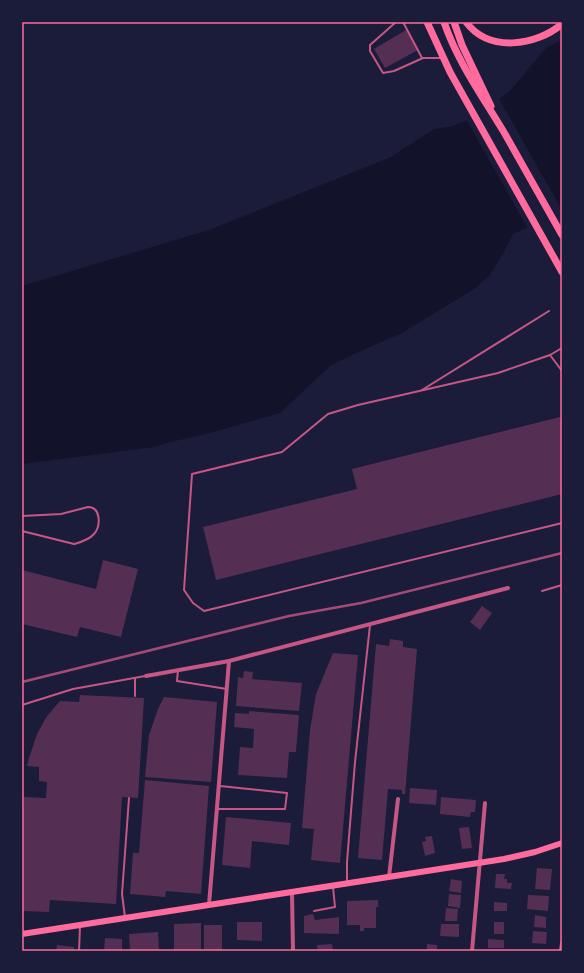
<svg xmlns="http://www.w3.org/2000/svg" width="584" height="973" font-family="Arial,sans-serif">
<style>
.water{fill:#12122b}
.pier{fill:#1b1b3a}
.building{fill:#542f53}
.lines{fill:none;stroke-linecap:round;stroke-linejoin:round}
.service{stroke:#c65784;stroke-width:2}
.minor{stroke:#c65784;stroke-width:4}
.primary{stroke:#ff6b9d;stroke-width:6}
.motorway{stroke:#ff6b9d;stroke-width:7}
.rail{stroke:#a44b75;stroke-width:2.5}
.neatline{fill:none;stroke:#ff6b9d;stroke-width:1.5}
</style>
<rect width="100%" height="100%" fill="#1b1b3a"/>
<polygon class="water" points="562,40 562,217 526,228 513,234 503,254 489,276 474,289 400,334 372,346 331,365 280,413 210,433 166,443 154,447 22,464 22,286 209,230 391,157 434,129 449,127 466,121 509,92 546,48"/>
<polygon class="pier" points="498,97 562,210 562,219 528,229 466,119"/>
<g class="building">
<polygon points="406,30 418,50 385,68 374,49"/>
<polygon points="560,417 562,423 562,494 216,580 203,527 357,489 352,469"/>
<polygon points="103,560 138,569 121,637 80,627 77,637 22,624 22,570 96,589"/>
<polygon points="482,606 492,613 480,630 470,622"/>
<polygon points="390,639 403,641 403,647 417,649 405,794 402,794 402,790 388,789 382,860 358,858 376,644 389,646"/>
<polygon points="333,653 358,655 340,863 311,860 314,829 302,828 310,730 316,694"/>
<polygon points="244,671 253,672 252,679 302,683 299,711 236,706 238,677 243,678"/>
<polygon points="80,695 144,698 138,798 122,797 116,904 50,900 49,912 22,911 22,821 24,797 46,798 47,782 39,781 39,767 27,766 29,758 37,734 47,716 60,701 79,702"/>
<polygon points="164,697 217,702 211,782 145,777 149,735 158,709"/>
<polygon points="249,711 299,715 296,752 289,752 287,778 238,775 240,747 253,748 254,729 234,727 235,713 249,714"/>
<polygon points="145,780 209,786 201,894 166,891 165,897 130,894 133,853 139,853"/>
<polygon points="410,788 437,790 436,805 409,803"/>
<polygon points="441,797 476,800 475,812 471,812 470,817 440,814"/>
<polygon points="226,817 291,823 289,845 252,841 250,868 222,865"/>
<polygon points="469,827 472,848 462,849 459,828"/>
<polygon points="432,836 435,853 425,856 422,842 426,841 425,837"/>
<polygon points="537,868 552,869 550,890 535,889"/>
<polygon points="496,874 505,874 504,879 507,879 507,883 512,883 511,889 495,888"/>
<polygon points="451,879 462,881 461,893 449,891"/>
<polygon points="449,894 461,895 460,908 448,906"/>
<polygon points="528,895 549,896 548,911 527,909"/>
<polygon points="378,900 378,907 376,907 376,928 364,928 364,931 360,931 360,925 347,925 347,901"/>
<polygon points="494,902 507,903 507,911 494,911"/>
<polygon points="446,908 458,909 457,921 445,921"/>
<polygon points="313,914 315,920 339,917 339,934 304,933 304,916"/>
<polygon points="535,915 546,917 546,928 534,927"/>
<polygon points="237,922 262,922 262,941 237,940"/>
<rect x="494" y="922" width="10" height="12"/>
<polygon points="201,923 201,951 174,951 174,924"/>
<polygon points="441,924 459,924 459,937 440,936"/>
<rect x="204" y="925" width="18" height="26"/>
<polygon points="533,931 547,932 546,944 532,943"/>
<polygon points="158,932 159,951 130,951 129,934"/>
<polygon points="105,938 122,939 122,951 104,951"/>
<polygon points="488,939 504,940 504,948 488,948"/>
<polygon points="332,944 333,951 318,951 317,945"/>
<polygon points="427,944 437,945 437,951 427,951"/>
<polygon points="57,945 74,947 74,951 56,951"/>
</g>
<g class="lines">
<g class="service">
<polyline points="396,22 370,45 370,51 383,73 394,71 423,58 442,58"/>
<polyline points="403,22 422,58"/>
<polyline points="562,348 550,355 498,373 358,405 328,414 282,452 192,474 184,590 193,603 204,611 562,523"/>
<polyline points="550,355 562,371"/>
<polyline points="422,390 549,311"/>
<path d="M 22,516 L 61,514 L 88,507 C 101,507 101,526 94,534 C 89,540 81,542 74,544 L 22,531"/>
<polyline points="542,591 562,585"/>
<polyline points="178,670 177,681 227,689"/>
<polyline points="135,696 135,678"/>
<polyline points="22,705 73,689 145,676"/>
<polyline points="218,809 285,809 287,793 220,786"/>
<polyline points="347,882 347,862 355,762 370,625"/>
<polyline points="314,911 335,907 333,887"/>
<polyline points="125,917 122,894 129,798"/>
<polyline points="79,951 80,926"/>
</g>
<g class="minor">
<polyline points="146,676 229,661 508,588"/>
<polyline points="389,877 398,799"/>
<polyline points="292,893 293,951"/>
<polyline points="209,905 229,661"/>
<polyline points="472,951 485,803"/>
<polyline points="561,951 562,943"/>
</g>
<polyline class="primary" points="22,934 504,859 535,852 562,843"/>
<g class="motorway">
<polyline points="427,22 450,72 562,272"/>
<path d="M 444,22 C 458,63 483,97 505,134 C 524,168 543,201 562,235"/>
<polyline points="454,22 462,45 491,106"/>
<path d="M 466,22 C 489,53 536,46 562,24"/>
</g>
<polyline class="rail" points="22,682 289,616 361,603 562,553"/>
</g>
<rect width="584" height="973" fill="none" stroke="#1b1b3a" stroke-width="46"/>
<rect x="23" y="23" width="538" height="927" class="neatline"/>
</svg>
